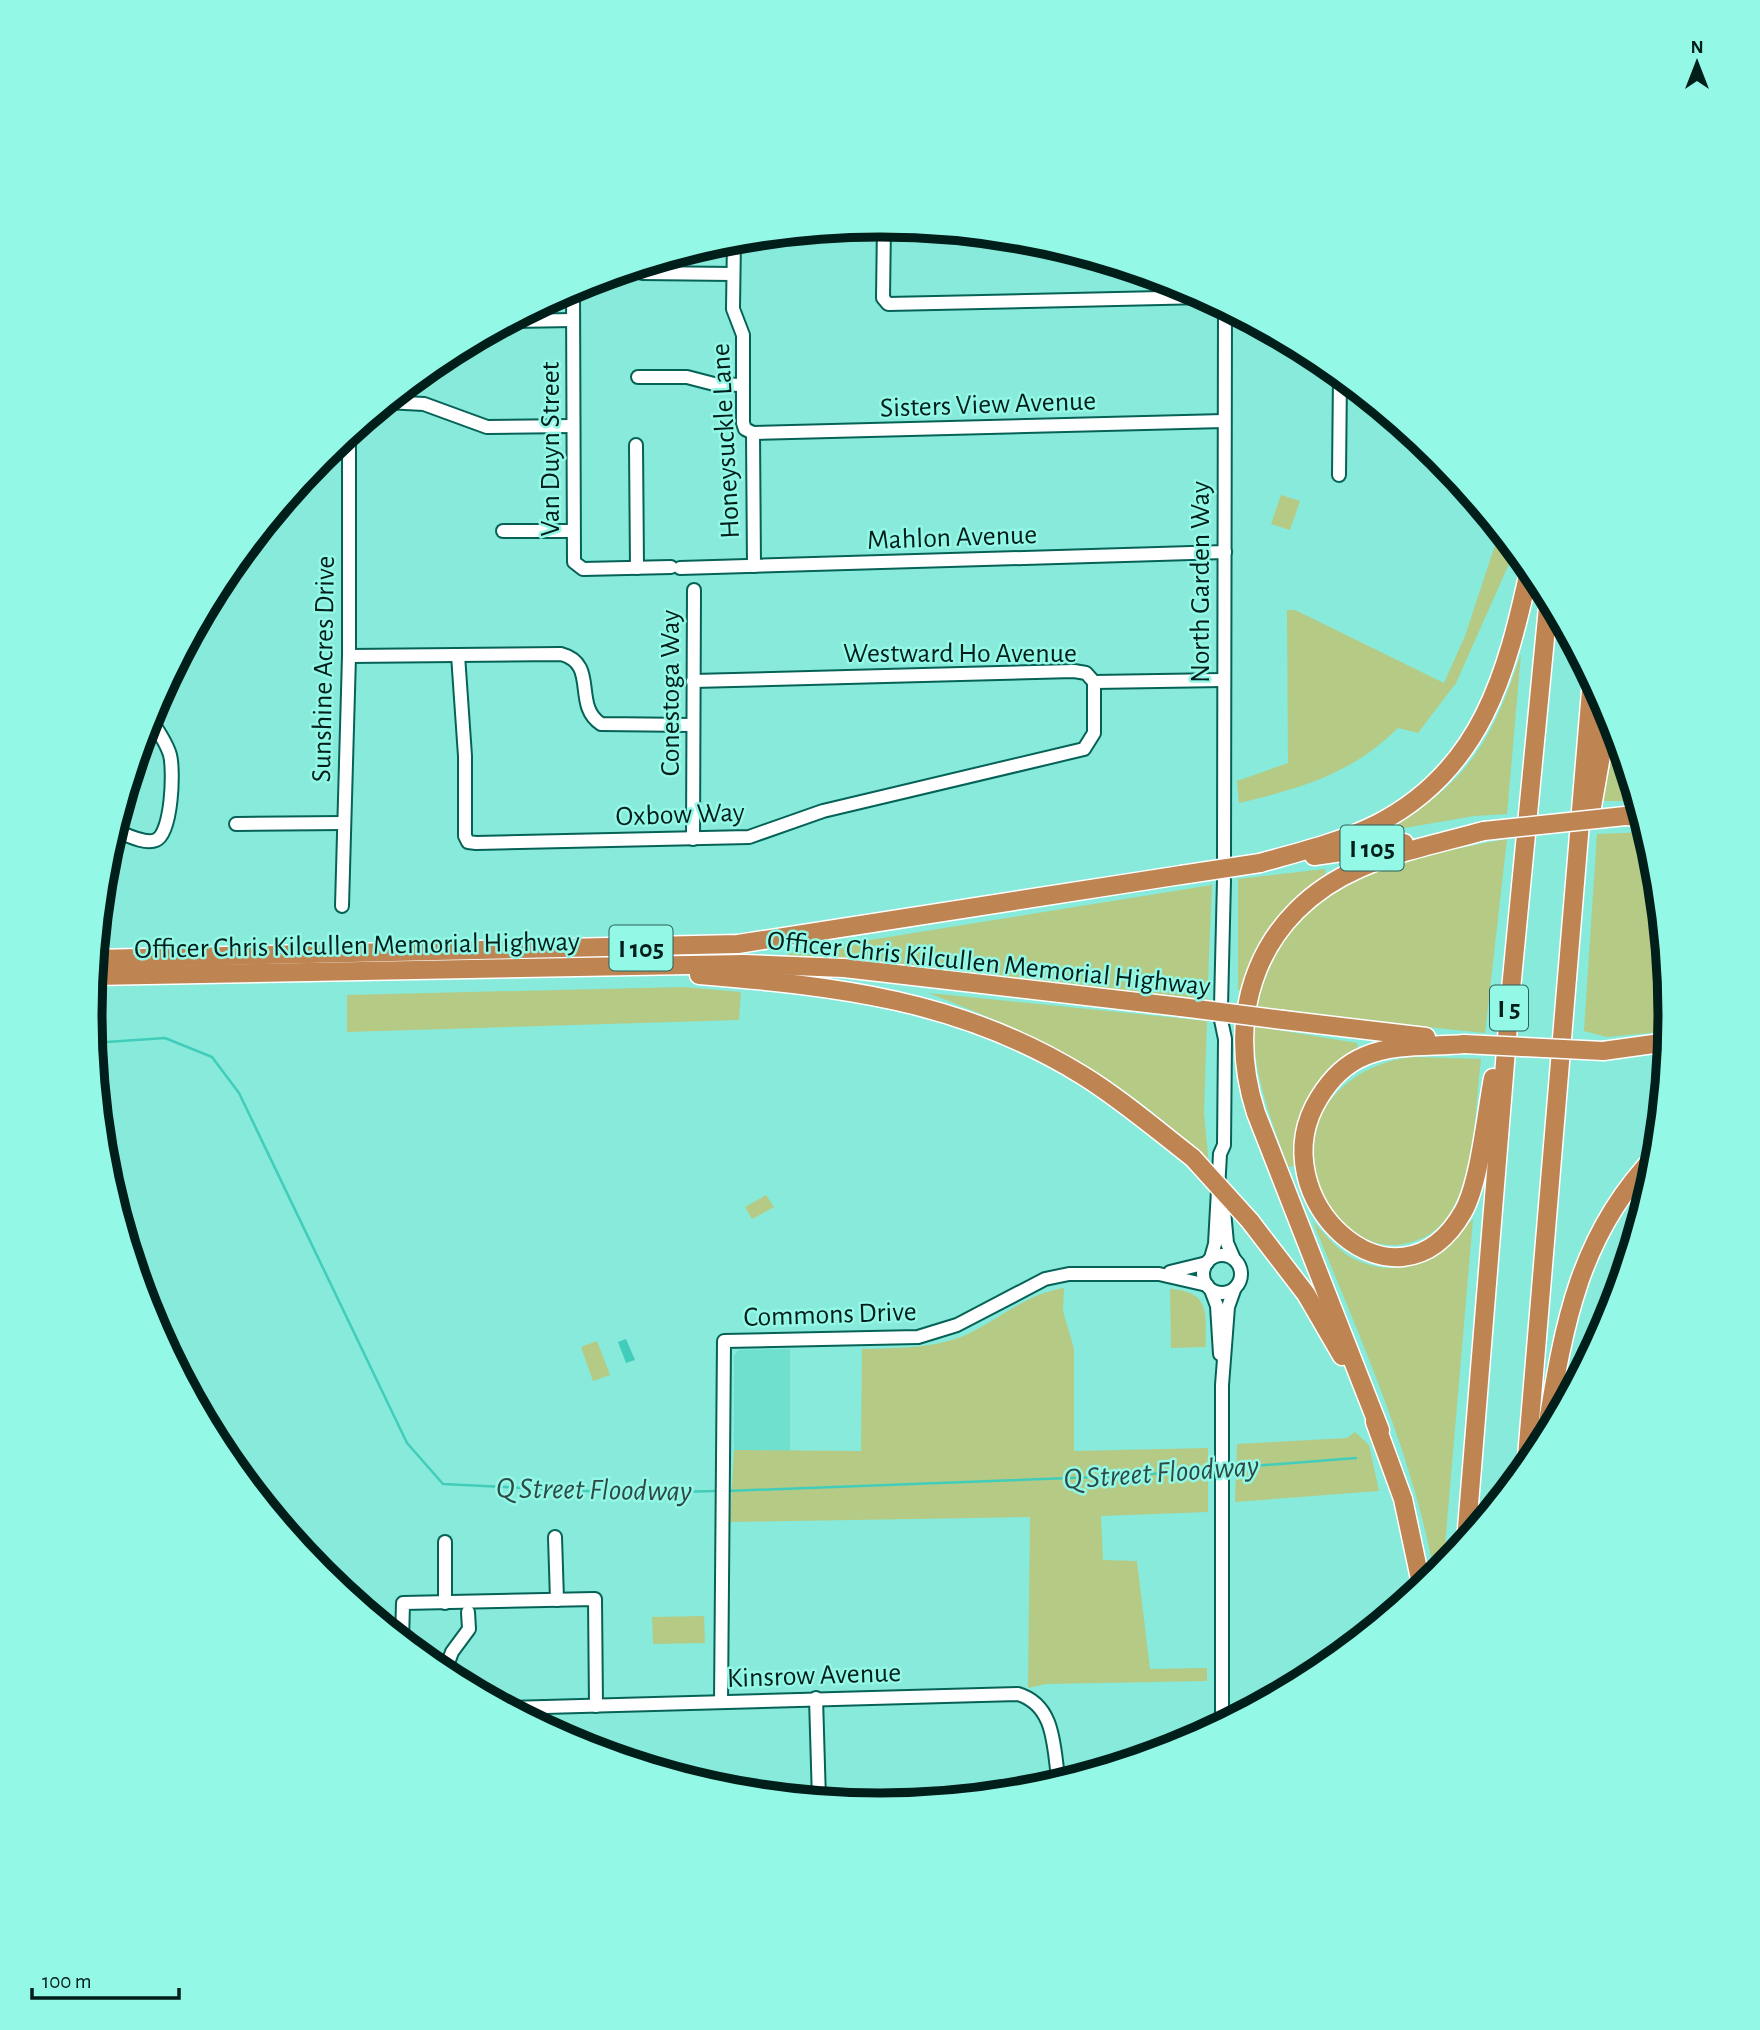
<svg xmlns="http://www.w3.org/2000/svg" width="1760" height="2030" font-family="'Alegreya Sans',sans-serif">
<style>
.built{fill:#70e0ce}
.green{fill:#b5ca85}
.water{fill:#41cdba}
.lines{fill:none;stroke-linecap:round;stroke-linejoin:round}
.stream{stroke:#41cdba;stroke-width:2.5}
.minor-casing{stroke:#066257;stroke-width:16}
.highway-casing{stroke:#fff;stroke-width:21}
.minor{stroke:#fff;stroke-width:12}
.highway{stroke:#be8552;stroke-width:18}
.highway-bridge-casing{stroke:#fff;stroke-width:21;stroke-linecap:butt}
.highway-bridge{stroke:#be8552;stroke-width:18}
.labels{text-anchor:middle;stroke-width:5;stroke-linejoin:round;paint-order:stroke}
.shield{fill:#94f8e7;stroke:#2c5f58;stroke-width:2}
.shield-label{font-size:26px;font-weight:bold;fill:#001e1a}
.street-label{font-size:28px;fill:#001e1a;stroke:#94f8e7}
.water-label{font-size:30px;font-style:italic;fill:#2d4a45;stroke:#94f8e7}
.rim{fill:none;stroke:#001e1a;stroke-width:9}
</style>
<rect width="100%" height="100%" fill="#87eada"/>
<polygon class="built" points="790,1349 790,1451 734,1450 734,1356 738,1350"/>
<g class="green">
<polygon points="1281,495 1300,501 1290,530 1271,524"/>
<path d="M 1500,530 L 1513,546 L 1509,564 L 1456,683 L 1418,733 L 1398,728 C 1351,774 1302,788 1239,803 L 1237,781 L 1288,763 L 1287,610 L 1295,610 L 1444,683 L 1465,636 Z"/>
<path d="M 1521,654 L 1507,814 L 1474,816 L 1387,831 C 1470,779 1490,745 1521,654 Z"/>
<polygon points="1615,727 1638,801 1603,801"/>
<polygon points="1647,832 1656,861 1671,1015 1669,1031 1607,1037 1584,1031 1597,834"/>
<path d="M 1507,839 L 1485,1033 L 1254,1009 C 1265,981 1273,950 1293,927 C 1344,869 1435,852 1507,839 Z"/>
<path d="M 1325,869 L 1326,876 C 1279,910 1259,935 1243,990 L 1238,990 L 1238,879 Z"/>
<polygon points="1212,885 1207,1003 886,962 787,956 789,953"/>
<polygon points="683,987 741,992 739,1020 347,1032 347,995"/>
<path d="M 928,993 L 1207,1021 L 1204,1113 L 1209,1165 C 1130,1080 1034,1033 928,993 Z"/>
<path d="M 1253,1026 L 1357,1043 L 1358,1048 C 1312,1080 1291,1107 1297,1165 L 1288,1167 C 1271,1120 1254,1076 1253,1026 Z"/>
<path d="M 1415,1057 L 1481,1059 C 1475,1107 1476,1167 1452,1210 C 1443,1226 1429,1237 1412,1242 C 1362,1258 1320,1209 1313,1163 C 1305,1103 1362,1060 1415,1057 Z"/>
<polygon points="766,1195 774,1207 752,1219 745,1207"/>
<path d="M 1473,1219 L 1443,1569 L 1435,1577 C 1413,1454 1360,1338 1313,1222 C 1325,1234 1339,1252 1354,1259 C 1405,1283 1440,1256 1473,1219 Z"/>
<path d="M 1064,1288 L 1063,1311 L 1074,1349 L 1074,1451 L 1208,1448 L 1208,1512 L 1101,1516 L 1103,1560 L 1137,1561 L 1150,1669 L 1207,1668 L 1207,1681 L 1046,1684 L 1028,1688 L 1030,1517 L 730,1522 L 734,1450 L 861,1451 L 862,1349 C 898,1348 934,1349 968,1334 C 1001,1318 1026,1294 1064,1288 Z"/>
<path d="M 1170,1289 C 1212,1292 1205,1314 1206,1347 L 1171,1348 Z"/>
<polygon points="597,1341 610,1375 593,1381 581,1347"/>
<polygon points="1355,1432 1369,1445 1379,1491 1235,1502 1237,1444 1347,1438"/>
<polygon points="704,1616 705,1643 653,1644 652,1617"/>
</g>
<polygon class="water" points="626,1339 635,1360 626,1363 618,1342"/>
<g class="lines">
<g class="stream">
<polyline points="92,1043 165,1038 212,1057 239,1093 407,1443 443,1484 627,1493 717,1491"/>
<polyline points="1227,1468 1356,1458"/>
<polyline points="727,1491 1124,1476 1217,1469"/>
</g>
<g class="minor-casing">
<g id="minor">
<polyline points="884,225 883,298 888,304 1206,297"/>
<polyline points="734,239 733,309 743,335 743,423 745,429 753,433"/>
<polyline points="642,273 733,274"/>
<polyline points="573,287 574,562 583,569 671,567"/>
<polyline points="512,321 573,320"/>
<polyline points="638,377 687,377 714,384 742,385"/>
<polyline points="386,402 424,404 487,427 573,426"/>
<polyline points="753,433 1224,421"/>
<polyline points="753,433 754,566"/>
<polyline points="636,445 637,568"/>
<polyline points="1339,475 1340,375"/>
<polyline points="503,531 573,531"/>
<polyline points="680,568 1225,552"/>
<polyline points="458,655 465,756 465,836 468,842 476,843 749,837 823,811 1084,749 1094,733 1094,682"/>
<path d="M 349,656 L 561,654 C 599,664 572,705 601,724 L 693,725"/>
<polyline points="693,681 1074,671 1086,673 1094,682 1223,680"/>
<polyline points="236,824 344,823"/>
<path d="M 114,830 C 125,834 145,845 156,840 C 172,833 174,770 170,755 C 166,741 156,728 148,716"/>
<polyline points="693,839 694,590"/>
<polyline points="1224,858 1225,307"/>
<polyline points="342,906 349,656 349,432"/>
<polyline points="1221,1006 1224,880"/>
<polyline points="1224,1211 1227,1243 1234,1259"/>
<circle cx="1222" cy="1274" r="19"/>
<polyline points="1211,1258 1215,1244 1220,1154 1224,1145 1225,1039 1221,1020"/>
<polyline points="1170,1272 1207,1263"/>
<polyline points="1211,1290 1217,1306 1220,1354"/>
<polyline points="555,1537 557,1600"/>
<polyline points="445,1542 445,1603"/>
<polyline points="402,1641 403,1603 595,1599 596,1706"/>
<polyline points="444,1674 452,1652 469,1629 468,1612"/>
<polyline points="816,1698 819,1800"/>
<polyline points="721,1702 724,1341 918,1337 957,1325 1045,1279 1069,1274 1159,1274 1207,1285"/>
<path d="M 507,1708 L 1018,1694 C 1057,1706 1053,1750 1059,1783"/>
<polyline points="1222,1724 1222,1385 1228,1307 1234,1290"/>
</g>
</g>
<g class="highway-casing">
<g id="highway">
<polyline points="1592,807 1609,710"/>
<polyline points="1625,816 1642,817"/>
<polyline points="1314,856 1404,843"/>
<path d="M 1260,863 C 1299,852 1341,842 1377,824 C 1482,770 1507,673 1530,567"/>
<polyline points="95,959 738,944 1181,875"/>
<path d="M 699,975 C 836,986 961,1000 1082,1075 C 1121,1099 1157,1130 1193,1158"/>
<polyline points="93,976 744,964 844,968 1181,1007"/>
<polyline points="1283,1020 1426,1037"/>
<path d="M 1464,1044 C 1432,1047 1396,1043 1365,1056 C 1345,1064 1330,1080 1319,1098 C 1257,1198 1397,1327 1463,1212 C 1480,1182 1486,1114 1493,1078"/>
<polyline points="1603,1051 1668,1042"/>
<polyline points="1250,1221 1306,1294 1342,1356"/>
<polyline points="1375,1422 1403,1499 1422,1588"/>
<path d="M 1380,1430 L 1256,1113 C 1223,1012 1259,912 1360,868 C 1400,851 1443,842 1484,831"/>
<path d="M 1545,1440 C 1563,1331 1576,1237 1657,1154"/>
<polyline points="1526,1469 1592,679"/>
<polyline points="1466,1541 1511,989 1549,597"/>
</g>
</g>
<use href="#minor" class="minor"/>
<use href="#highway" class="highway"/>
<g class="highway-bridge-casing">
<g id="highway-bridge">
<polyline points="1484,831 1625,816"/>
<polyline points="1181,875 1260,863"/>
<polyline points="1181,1007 1283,1020"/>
<polyline points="1464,1044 1603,1051"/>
<polyline points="1193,1158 1250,1221"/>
</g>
</g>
<use href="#highway-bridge" class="highway-bridge"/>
</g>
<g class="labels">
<g class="shield">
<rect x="1340.5" y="825.5" width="63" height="45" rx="5"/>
<rect x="609.5" y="925.5" width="63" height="45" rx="5"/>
<rect x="1490" y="985.5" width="38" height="45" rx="5"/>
</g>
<g class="shield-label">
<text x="1372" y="857">I 105</text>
<text x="641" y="957">I 105</text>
<text x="1509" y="1017">I 5</text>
</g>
<g class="street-label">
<text transform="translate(988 403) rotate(-2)" y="10">Sisters View Avenue</text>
<text transform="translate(724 441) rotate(-93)" y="10">Honeysuckle Lane</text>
<text transform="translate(549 449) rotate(-90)" y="10">Van Duyn Street</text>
<text transform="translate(952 536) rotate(-2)" y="10">Mahlon Avenue</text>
<text transform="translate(1199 582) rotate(-90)" y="10">North Garden Way</text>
<text x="960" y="662">Westward Ho Avenue</text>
<text transform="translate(322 669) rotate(-89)" y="10">Sunshine Acres Drive</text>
<text transform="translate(669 693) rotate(-90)" y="10">Conestoga Way</text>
<text transform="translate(680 813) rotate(-2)" y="10">Oxbow Way</text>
<text transform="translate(357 944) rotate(-1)" y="10">Officer Chris Kilcullen Memorial Highway</text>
<text transform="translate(989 962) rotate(6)" y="10">Officer Chris Kilcullen Memorial Highway</text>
<text transform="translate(830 1313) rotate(-2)" y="10">Commons Drive</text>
<text transform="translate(814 1674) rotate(-2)" y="10">Kinsrow Avenue</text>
</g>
<g class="water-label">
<text transform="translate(1161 1472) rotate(-4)" y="10">Q Street Floodway</text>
<text transform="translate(594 1489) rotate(1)" y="10">Q Street Floodway</text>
</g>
</g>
<path d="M0 0H1760V2030H0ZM102 1015a778 778 0 1 1 1556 0a778 778 0 1 1-1556 0Z" fill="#94f8e7" fill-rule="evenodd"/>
<path class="rim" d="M102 1015a778 778 0 1 1 1556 0a778 778 0 1 1-1556 0Z"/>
<g transform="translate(1697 63)" stroke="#94f8e7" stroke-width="5" paint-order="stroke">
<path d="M0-5L12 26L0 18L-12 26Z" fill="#001e1a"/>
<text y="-10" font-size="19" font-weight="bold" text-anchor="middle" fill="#001e1a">N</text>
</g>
<path d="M32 1988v10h147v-10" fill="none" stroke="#001e1a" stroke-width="3.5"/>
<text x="42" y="1988" font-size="21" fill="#001e1a" stroke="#94f8e7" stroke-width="5" paint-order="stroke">100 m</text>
</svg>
